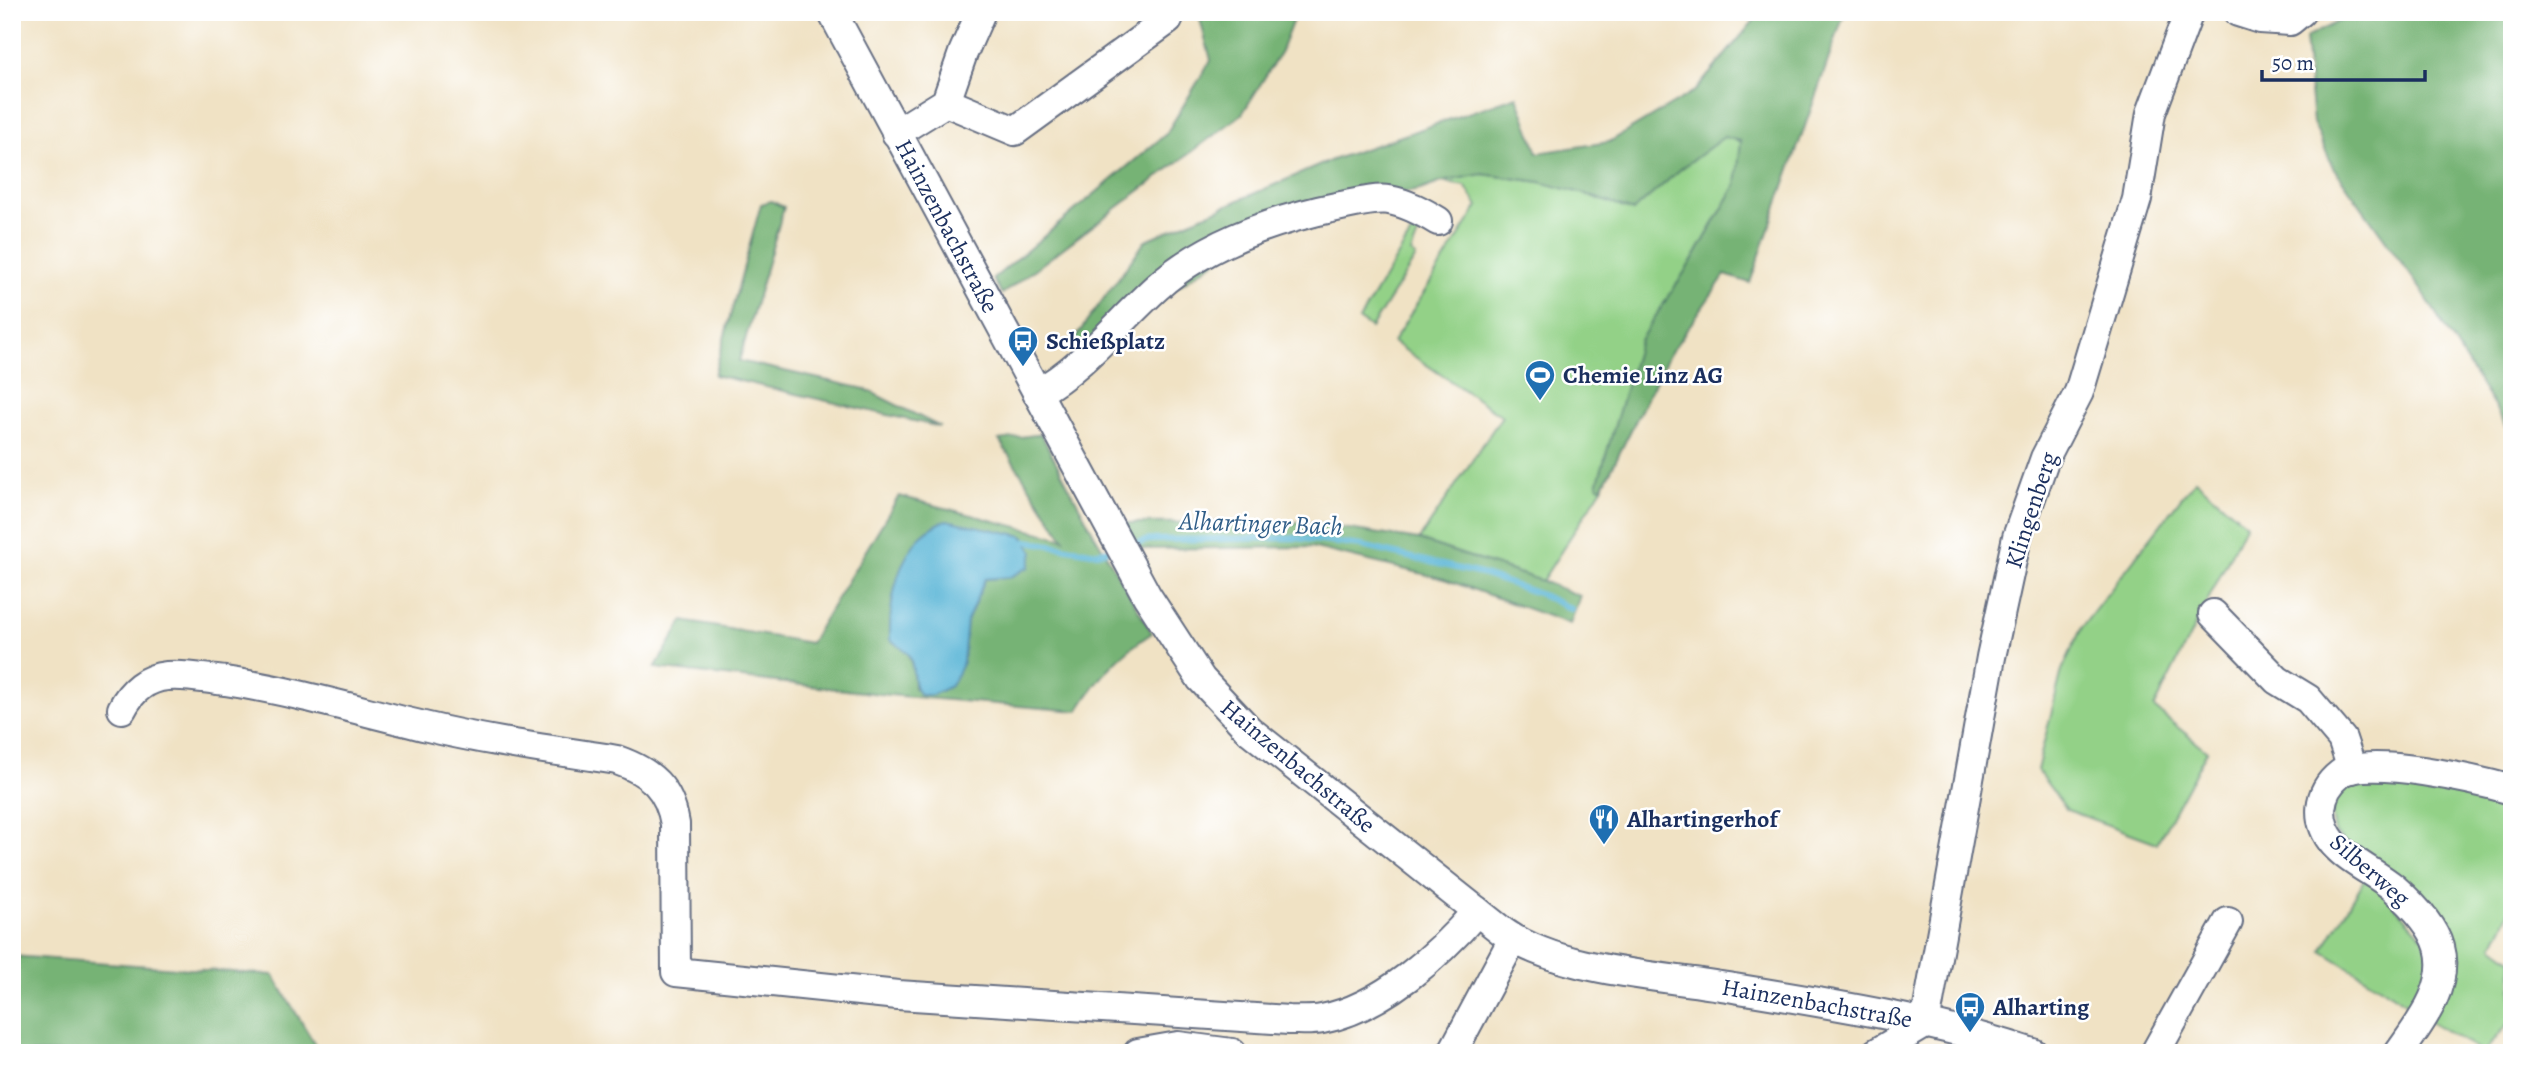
<svg xmlns="http://www.w3.org/2000/svg" width="2524" height="1065" font-family="Alegreya,serif">
<style>
.green{fill:#93d187;stroke:#578072;stroke-width:2}
.forest{fill:#76b374;stroke:#487169;stroke-width:2;fill-rule:evenodd}
.water{fill:#57b4d5;stroke:#39729a;stroke-width:2}
.lines{fill:none;stroke-linecap:round;stroke-linejoin:round}
.stream{stroke:#57b4d5;stroke-width:6}
.minor-casing{stroke:#666e82;stroke-width:32}
.minor{stroke:#fff;stroke-width:28}
.labels{text-anchor:middle;stroke-width:5;stroke-linejoin:round;paint-order:stroke}
.street-label{font-size:24px;fill:#1b2f5e;stroke:#fff}
.poi-label{font-size:24px;font-weight:bold;fill:#1b2f5e;stroke:#fff;text-anchor:start}
.water-label{font-size:26px;font-style:italic;fill:#305e88;stroke:#fff}
</style>
<rect width="100%" height="100%" fill="#fff"/>
<filter id="ink" filterUnits="userSpaceOnUse"><feTurbulence type="fractalNoise" baseFrequency=".0143" numOctaves="2"/><feDisplacementMap in="SourceGraphic" scale="14" xChannelSelector="R" yChannelSelector="G"/><feConvolveMatrix kernelMatrix="1 2 1 2 8 2 1 2 1" color-interpolation-filters="sRGB"/></filter>
<filter id="wash" filterUnits="userSpaceOnUse"><feTurbulence type="fractalNoise" baseFrequency=".00686" numOctaves="4" result="noise"/><feDisplacementMap in="SourceGraphic" scale="28" xChannelSelector="R" yChannelSelector="G"/><feGaussianBlur stdDeviation="1.57" result="paint"/><feColorMatrix in="noise" values="0 0 0 0 0 0 0 0 0 0 0 0 0 0 0 0 0 1.4 0 .05"/><feComposite in="paint" operator="in"/></filter>
<g filter="url(#wash)">
<rect width="100%" height="100%" fill="#f0e2c4"/>
<g class="green">
<polygon points="1724,136 1742,141 1736,185 1695,256 1598,485 1602,488 1542,581 1419,540 1502,416 1393,342 1478,206 1465,186 1441,182 1482,174 1540,182 1585,194 1682,168"/>
<polygon points="1417,224 1421,227 1411,253 1416,257 1371,328 1359,320"/>
<polygon points="2195,480 2246,524 2154,708 2207,751 2157,843 2067,810 2037,770 2062,670 2082,627"/>
<polygon points="2367,776 2512,799 2512,907 2493,946 2512,960 2512,1020 2483,1053 2428,1020 2448,951 2335,833 2330,802 2337,789"/>
<polygon points="2365,879 2386,896 2424,938 2432,973 2416,1009 2322,951"/>
</g>
<g class="forest">
<polygon points="1198,12 1296,12 1281,51 1242,114 1002,294 993,279 1166,134 1211,60"/>
<polygon points="1761,12 1845,12 1750,283 1725,275 1667,358 1602,488 1597,485 1640,340 1695,256 1736,185 1741,141 1724,137 1682,168 1633,211 1585,194 1540,182 1482,174 1442,182 1420,190 1285,214 1083,351 1073,341 1146,240 1332,160 1517,96 1538,153 1609,142 1696,90"/>
<polygon points="2357,12 2512,12 2512,435 2422,291 2333,167 2313,123 2305,38"/>
<polygon points="771,201 784,207 739,361 865,389 940,427 714,375 761,204"/>
<path d="M 1041,434 L 1094,534 L 1152,633 C 1117,656 1100,676 1078,711 L 889,695 L 655,668 L 683,621 L 810,643 L 899,496 L 1064,539 L 999,440 ZM 1023,536 L 1010,577 L 985,579 L 967,621 L 963,662 L 914,688 L 913,669 L 908,653 Z"/>
<polygon points="1304,522 1419,540 1542,581 1580,596 1570,624 1444,579 1311,547 1138,549 1124,523"/>
<polygon points="12,956 273,975 316,1046 311,1053 12,1053"/>
</g>
<path class="water" d="M 946,520 L 1023,536 L 1033,552 L 1029,567 L 1010,577 L 985,579 L 967,621 L 963,662 L 951,686 L 932,695 L 920,695 C 910,683 916,668 909,655 C 905,649 896,644 890,640 C 889,608 895,569 915,543 C 922,533 935,525 946,520 Z"/>
<g class="lines">
<g class="stream">
<polyline points="1027,541 1097,553 1111,549"/>
<polyline points="1129,545 1150,540 1296,538 1362,546 1481,574 1540,594 1571,609"/>
</g>
</g>
</g>
<g filter="url(#ink)">
<g class="lines">
<g class="minor-casing">
<g id="minor">
<path d="M 832,12 L 1147,596 L 1201,679 L 1249,730 L 1502,931 C 1557,971 1655,975 1721,986 C 1826,1003 1931,1019 2033,1053"/>
<polyline points="2238,12 2260,19 2290,21 2301,12"/>
<polyline points="946,102 1015,131 1168,20 1169,12"/>
<polyline points="896,133 946,102 963,53 981,12"/>
<path d="M 1037,393 C 1084,367 1117,323 1157,287 C 1207,242 1276,219 1341,206 C 1356,203 1375,198 1389,200 C 1407,203 1423,212 1438,221"/>
<polyline points="2213,614 2277,680 2308,699 2342,739 2352,769"/>
<path d="M 122,709 C 131,691 146,678 167,676 C 186,674 206,679 225,681 C 294,691 360,711 428,727 C 490,742 554,750 617,760 C 651,772 669,788 675,824 L 676,972 L 898,995 L 1289,1020 C 1300,1020 1312,1021 1322,1019 C 1381,1008 1439,955 1477,911"/>
<polyline points="1138,1053 1178,1046 1232,1053"/>
<polyline points="1452,1053 1513,939"/>
<polyline points="1876,1053 1925,1024 1991,657 2017,537 2045,458 2079,392 2137,199 2151,113 2189,12"/>
<polyline points="2155,1053 2228,922"/>
<path d="M 2399,1053 C 2420,1023 2450,986 2439,947 C 2433,925 2411,903 2394,888 C 2376,873 2350,862 2334,844 C 2315,822 2317,792 2340,774 C 2365,754 2480,781 2512,790"/>
</g>
</g>
<use href="#minor" class="minor"/>
</g>
</g>
<defs>
<g id="bus-pin" transform="scale(1.575)"><path d="M0 17L-7.5 6A9.5 9.5 0 1 1 7.5 6Z" fill="#1f6fb2" stroke="#fff"/><path d="M-5-6H5V4H4V6H2V4H-2V6H-4V4H-5ZM-3.5-4V0h7V-4ZM-3.5 1.2v1.5H-2V1.2ZM2 1.2v1.5H3.5V1.2Z" fill="#fff"/></g>
<g id="stadium-pin" transform="scale(1.575)"><path d="M0 17L-7.5 6A9.5 9.5 0 1 1 7.5 6Z" fill="#1f6fb2" stroke="#fff"/><path d="M0-5a6.5 5 0 1 0 0 10a6.5 5 0 1 0 0-10ZM-3.5-1.8h7v3.6h-7Z" fill="#fff"/></g>
<g id="restaurant-pin" transform="scale(1.575)"><path d="M0 17L-7.5 6A9.5 9.5 0 1 1 7.5 6Z" fill="#1f6fb2" stroke="#fff"/><path d="M-5-6h1v4h1v-4h1v4h1v-4h1v5L-1.5 .5V6h-2V.5L-5-1ZM5-6V6H3V1.5H1.5Q1.5-4 5-6Z" fill="#fff"/></g>
</defs>
<g fill-rule="evenodd">
<use href="#bus-pin" x="1023" y="341"/>
<use href="#stadium-pin" x="1540" y="375"/>
<use href="#restaurant-pin" x="1604" y="819"/>
<use href="#bus-pin" x="1970" y="1007"/>
</g>
<g class="labels">
<g class="street-label">
<text transform="translate(947 226) rotate(62)" y="8">Hainzenbachstraße</text>
<text transform="translate(2031 510) rotate(-72)" y="8">Klingenberg</text>
<text transform="translate(1298 766) rotate(40)" y="8">Hainzenbachstraße</text>
<text transform="translate(2370 870) rotate(41)" y="8">Silberweg</text>
<text transform="translate(1817 1003) rotate(10)" y="8">Hainzenbachstraße</text>
</g>
<g class="poi-label">
<text x="1046" y="349">Schießplatz</text>
<text x="1563" y="383">Chemie Linz AG</text>
<text x="1627" y="827">Alhartingerhof</text>
<text x="1993" y="1015">Alharting</text>
</g>
<g class="water-label">
<text transform="translate(1261 523) rotate(2)" y="9">Alhartinger Bach</text>
</g>
</g>
<rect width="2524" height="1065" fill="none" stroke="#fff" stroke-width="42"/>
<path d="M2262 70v10h163v-10" fill="none" stroke="#1b2f5e" stroke-width="3.5"/>
<text x="2272" y="70" font-size="21" fill="#1b2f5e" stroke="#ffffff" stroke-width="5" paint-order="stroke">50 m</text>
</svg>
